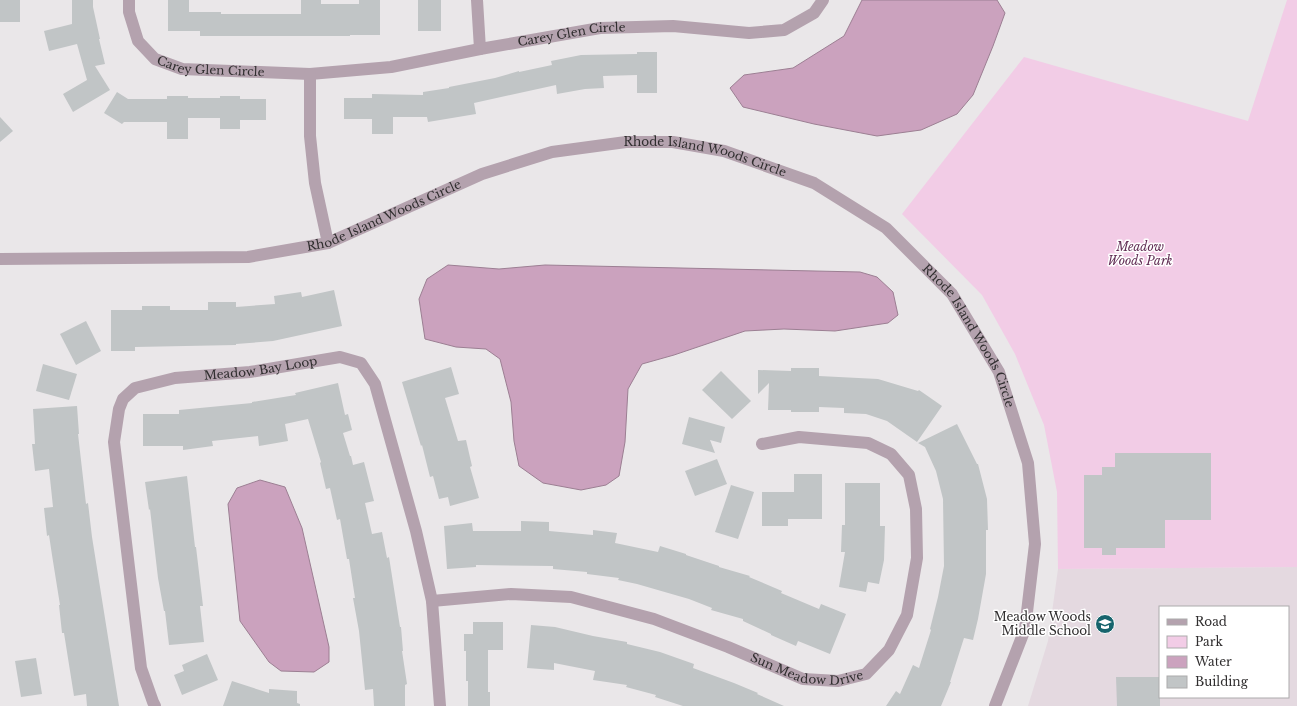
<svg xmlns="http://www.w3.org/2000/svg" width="1297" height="706" font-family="'Libre Baskerville',serif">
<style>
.built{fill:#e4d9e0;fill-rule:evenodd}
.green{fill:#f2cce6}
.water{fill:#cba2be;stroke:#9c7f93}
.building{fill:#c1c5c6}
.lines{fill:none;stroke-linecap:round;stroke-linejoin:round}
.minor{stroke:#b4a2ae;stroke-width:12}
.labels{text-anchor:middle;stroke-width:3;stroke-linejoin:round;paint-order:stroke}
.street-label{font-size:12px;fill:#302e2f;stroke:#fff}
.park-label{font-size:12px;font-style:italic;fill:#622e55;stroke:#fff}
.poi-label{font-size:12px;fill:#302e2f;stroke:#fff;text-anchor:end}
</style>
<rect width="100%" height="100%" fill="#eae7e9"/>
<path class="built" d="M 1297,567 L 1297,706 L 1028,706 L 1048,641 L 1058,569 ZM 1160,607 L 1288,607 L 1288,697 L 1160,697 Z"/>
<polygon class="green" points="1287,0 1297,0 1297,567 1058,569 1057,492 1044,425 1015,354 982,295 902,214 1024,57 1248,121"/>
<g class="water">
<polygon points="862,0 997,0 1005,13 993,46 973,95 957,114 921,130 877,136 814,124 743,107 730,88 744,75 793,68 844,36"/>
<polygon points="448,265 499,269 545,265 860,272 877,277 893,292 898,315 888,323 835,331 784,329 745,331 674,355 642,364 628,389 625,442 619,476 606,485 581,490 543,483 519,466 514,441 511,402 500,359 486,349 456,347 425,339 419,299 427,279"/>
<polygon points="260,480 285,487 302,528 329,647 329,662 314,672 281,671 269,662 240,621 228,504 237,488"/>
</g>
<g class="building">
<rect x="0" y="0" width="20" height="22"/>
<polygon points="72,0 93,0 93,7 100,39 99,39 105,64 95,66 110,90 73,112 63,94 87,80 77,44 49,51 44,31 72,24"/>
<polygon points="168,0 189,0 189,12 221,12 221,14 301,14 301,0 321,0 321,4 359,4 359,0 380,0 380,35 350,35 350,36 200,36 200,31 168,31"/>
<rect x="418" y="0" width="23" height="31"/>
<polygon points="637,52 657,52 657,93 637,93 637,75 603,76 604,88 585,89 557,94 556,85 474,103 476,114 428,122 427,117 393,117 393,134 372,134 372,119 344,119 344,98 372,98 372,94 423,95 423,92 449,88 449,87 495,78 519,71 519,72 552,65 551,61 581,55 637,54"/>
<polygon points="117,92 128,99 167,99 167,96 188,96 188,98 220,98 220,96 240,96 240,99 266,99 266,120 240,120 240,129 220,129 220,118 188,118 188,139 167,139 167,122 124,122 122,124 104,113"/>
<polygon points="0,117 13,131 0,142"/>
<polygon points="334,290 342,326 273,341 236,344 236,345 135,347 135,351 111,351 111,310 142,310 142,306 170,306 170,310 208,310 208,302 236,302 236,307 275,304 274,296 301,292 302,297"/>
<polygon points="86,321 101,351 76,365 60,334"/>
<polygon points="43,364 77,374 69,400 36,391"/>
<polygon points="451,367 459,394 445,398 458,441 466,440 472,466 470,467 479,498 450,506 448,497 439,499 433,476 430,477 422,445 421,446 402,382"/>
<polygon points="791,368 819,368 819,376 878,379 918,391 919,390 942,406 917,442 887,421 866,414 844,413 844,408 819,407 819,412 791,412 791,410 768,410 769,383 758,394 758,370 791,371"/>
<polygon points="721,371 751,401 732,419 702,390"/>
<polygon points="338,383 345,415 348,414 352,430 343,433 350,456 351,456 353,465 364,462 374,501 365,503 372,534 382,532 387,558 389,557 400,627 401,627 403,651 402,651 407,684 405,685 405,706 374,706 373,689 365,690 359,631 353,598 355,598 349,559 347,559 340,519 337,520 330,488 326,489 320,463 321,462 308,419 285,424 288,441 259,446 258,436 212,441 213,446 183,450 183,446 143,446 143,414 179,414 179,410 252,403 252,402 296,395 295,393"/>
<polygon points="77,406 79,434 78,434 86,504 88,503 92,537 119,706 87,706 86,694 74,696 64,633 62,633 59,605 60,605 52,555 49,535 47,536 44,508 53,507 49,469 35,471 32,444 35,444 33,409"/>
<polygon points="689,417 725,427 721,443 710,440 715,453 682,444"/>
<polygon points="957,424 977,464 978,464 987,499 988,530 986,530 986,574 978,619 973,640 964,638 950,682 951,682 941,706 886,706 896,691 900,694 913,665 919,668 931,630 930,629 938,597 944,566 943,499 936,471 925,447 918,443"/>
<polygon points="1115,453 1211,453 1211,520 1165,520 1165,548 1116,548 1116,555 1102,555 1102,548 1084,548 1084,475 1102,475 1102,467 1115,467"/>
<polygon points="717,459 727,484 695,496 685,471"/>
<polygon points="794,474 822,474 822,519 788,519 788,526 762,526 762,492 794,492"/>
<polygon points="187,476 195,547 196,547 203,606 200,606 204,642 169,645 165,611 164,611 158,578 150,509 149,510 145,482"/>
<polygon points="845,483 880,483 880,526 885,526 884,560 879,584 868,582 866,592 839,587 845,552 841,552 842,525 845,525"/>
<polygon points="731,485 754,492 738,539 715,532"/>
<polygon points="521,521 549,522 549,531 593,535 593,530 617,533 615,543 658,552 660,546 686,554 686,555 719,566 719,567 750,576 749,577 782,591 781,593 819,609 821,604 846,614 830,654 798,641 796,646 771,635 771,634 743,621 743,619 711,610 712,608 689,599 637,584 618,580 619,578 587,574 587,572 553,569 553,566 476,565 476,567 447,569 444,526 472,523 473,531 521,531"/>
<polygon points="473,622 503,622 503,650 488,650 488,692 490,692 490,706 468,706 468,681 466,681 466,651 464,651 464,634 473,634"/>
<polygon points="531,625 555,627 593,636 627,642 627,644 660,652 694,664 693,668 734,683 758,693 757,694 784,706 683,706 655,697 656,695 626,687 627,685 593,680 595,671 554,663 554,670 527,668"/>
<polygon points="207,654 218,680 182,695 174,675 184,671 182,665"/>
<polygon points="36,658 42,694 21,697 15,661"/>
<polygon points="1116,677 1160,677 1160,706 1117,706"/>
<polygon points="232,681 269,693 269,689 297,691 297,703 300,704 300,706 223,706"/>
</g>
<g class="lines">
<g class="minor">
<path id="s1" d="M 129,0 L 129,12 L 138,41 L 155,59 L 182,69 L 310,74 L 391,67 L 480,49 L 600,28 L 673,26 L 749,33 L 784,30 L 814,13 L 823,0"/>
<polyline points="477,0 480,49"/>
<polyline points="310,74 310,136 315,183 328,243"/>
<path id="s2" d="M 0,259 L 248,257 L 328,243 L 482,174 L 552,152 L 626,142 L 673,142 L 724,151 L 814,183 L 886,228 L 952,294 L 999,372 L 1028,463 L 1035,544 L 1025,629 L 995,706"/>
<path id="s3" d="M 432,601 L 511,594 L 571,597 L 654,619 L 728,647 L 803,679 L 838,681 L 866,674 L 889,650 L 907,615 L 917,558 L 916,509 L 909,475 L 891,454 L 868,443 L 799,437 L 762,444"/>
<path id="s4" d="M 155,706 L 153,702 L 141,668 L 114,442 L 119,409 L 123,399 L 135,388 L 175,378 L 250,372 L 340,357 L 361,363 L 375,384 L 416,531 L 432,601 L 440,706"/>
</g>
</g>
<defs>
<g id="school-disc" transform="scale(1)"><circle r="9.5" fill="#17646d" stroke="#fff"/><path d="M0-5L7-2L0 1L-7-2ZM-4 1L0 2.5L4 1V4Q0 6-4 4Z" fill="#fff"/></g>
</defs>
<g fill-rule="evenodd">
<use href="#school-disc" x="1105" y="624"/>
</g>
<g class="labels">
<g class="street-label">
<text dy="4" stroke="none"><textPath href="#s1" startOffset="489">Carey Glen Circle</textPath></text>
<text dy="4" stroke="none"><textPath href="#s1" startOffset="124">Carey Glen Circle</textPath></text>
<text dy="4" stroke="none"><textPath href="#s2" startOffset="727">Rhode Island Woods Circle</textPath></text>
<text dy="4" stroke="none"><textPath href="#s2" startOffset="391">Rhode Island Woods Circle</textPath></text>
<text dy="4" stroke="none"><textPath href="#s2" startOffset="1063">Rhode Island Woods Circle</textPath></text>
<text dy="4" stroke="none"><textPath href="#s4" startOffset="456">Meadow Bay Loop</textPath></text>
<text dy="4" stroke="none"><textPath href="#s3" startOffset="388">Sun Meadow Drive</textPath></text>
</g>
<g class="park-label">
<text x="1140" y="251">Meadow<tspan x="1140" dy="14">Woods Park</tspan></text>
</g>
<g class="poi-label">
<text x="1091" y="621">Meadow Woods<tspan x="1091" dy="14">Middle School</tspan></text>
</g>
</g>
<rect x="1159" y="606" width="130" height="92" fill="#ffffff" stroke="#acabac"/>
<rect x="1167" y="619" width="20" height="6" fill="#b4a2ae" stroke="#acabac"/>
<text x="1195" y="626" font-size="12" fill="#302e2f">Road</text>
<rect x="1167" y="636" width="20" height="12" fill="#f2cce6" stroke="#acabac"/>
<text x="1195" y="646" font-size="12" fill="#302e2f">Park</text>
<rect x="1167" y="656" width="20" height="12" fill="#cba2be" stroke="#acabac"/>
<text x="1195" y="666" font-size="12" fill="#302e2f">Water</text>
<rect x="1167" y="676" width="20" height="12" fill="#c1c5c6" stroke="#acabac"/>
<text x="1195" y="686" font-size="12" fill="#302e2f">Building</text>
</svg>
